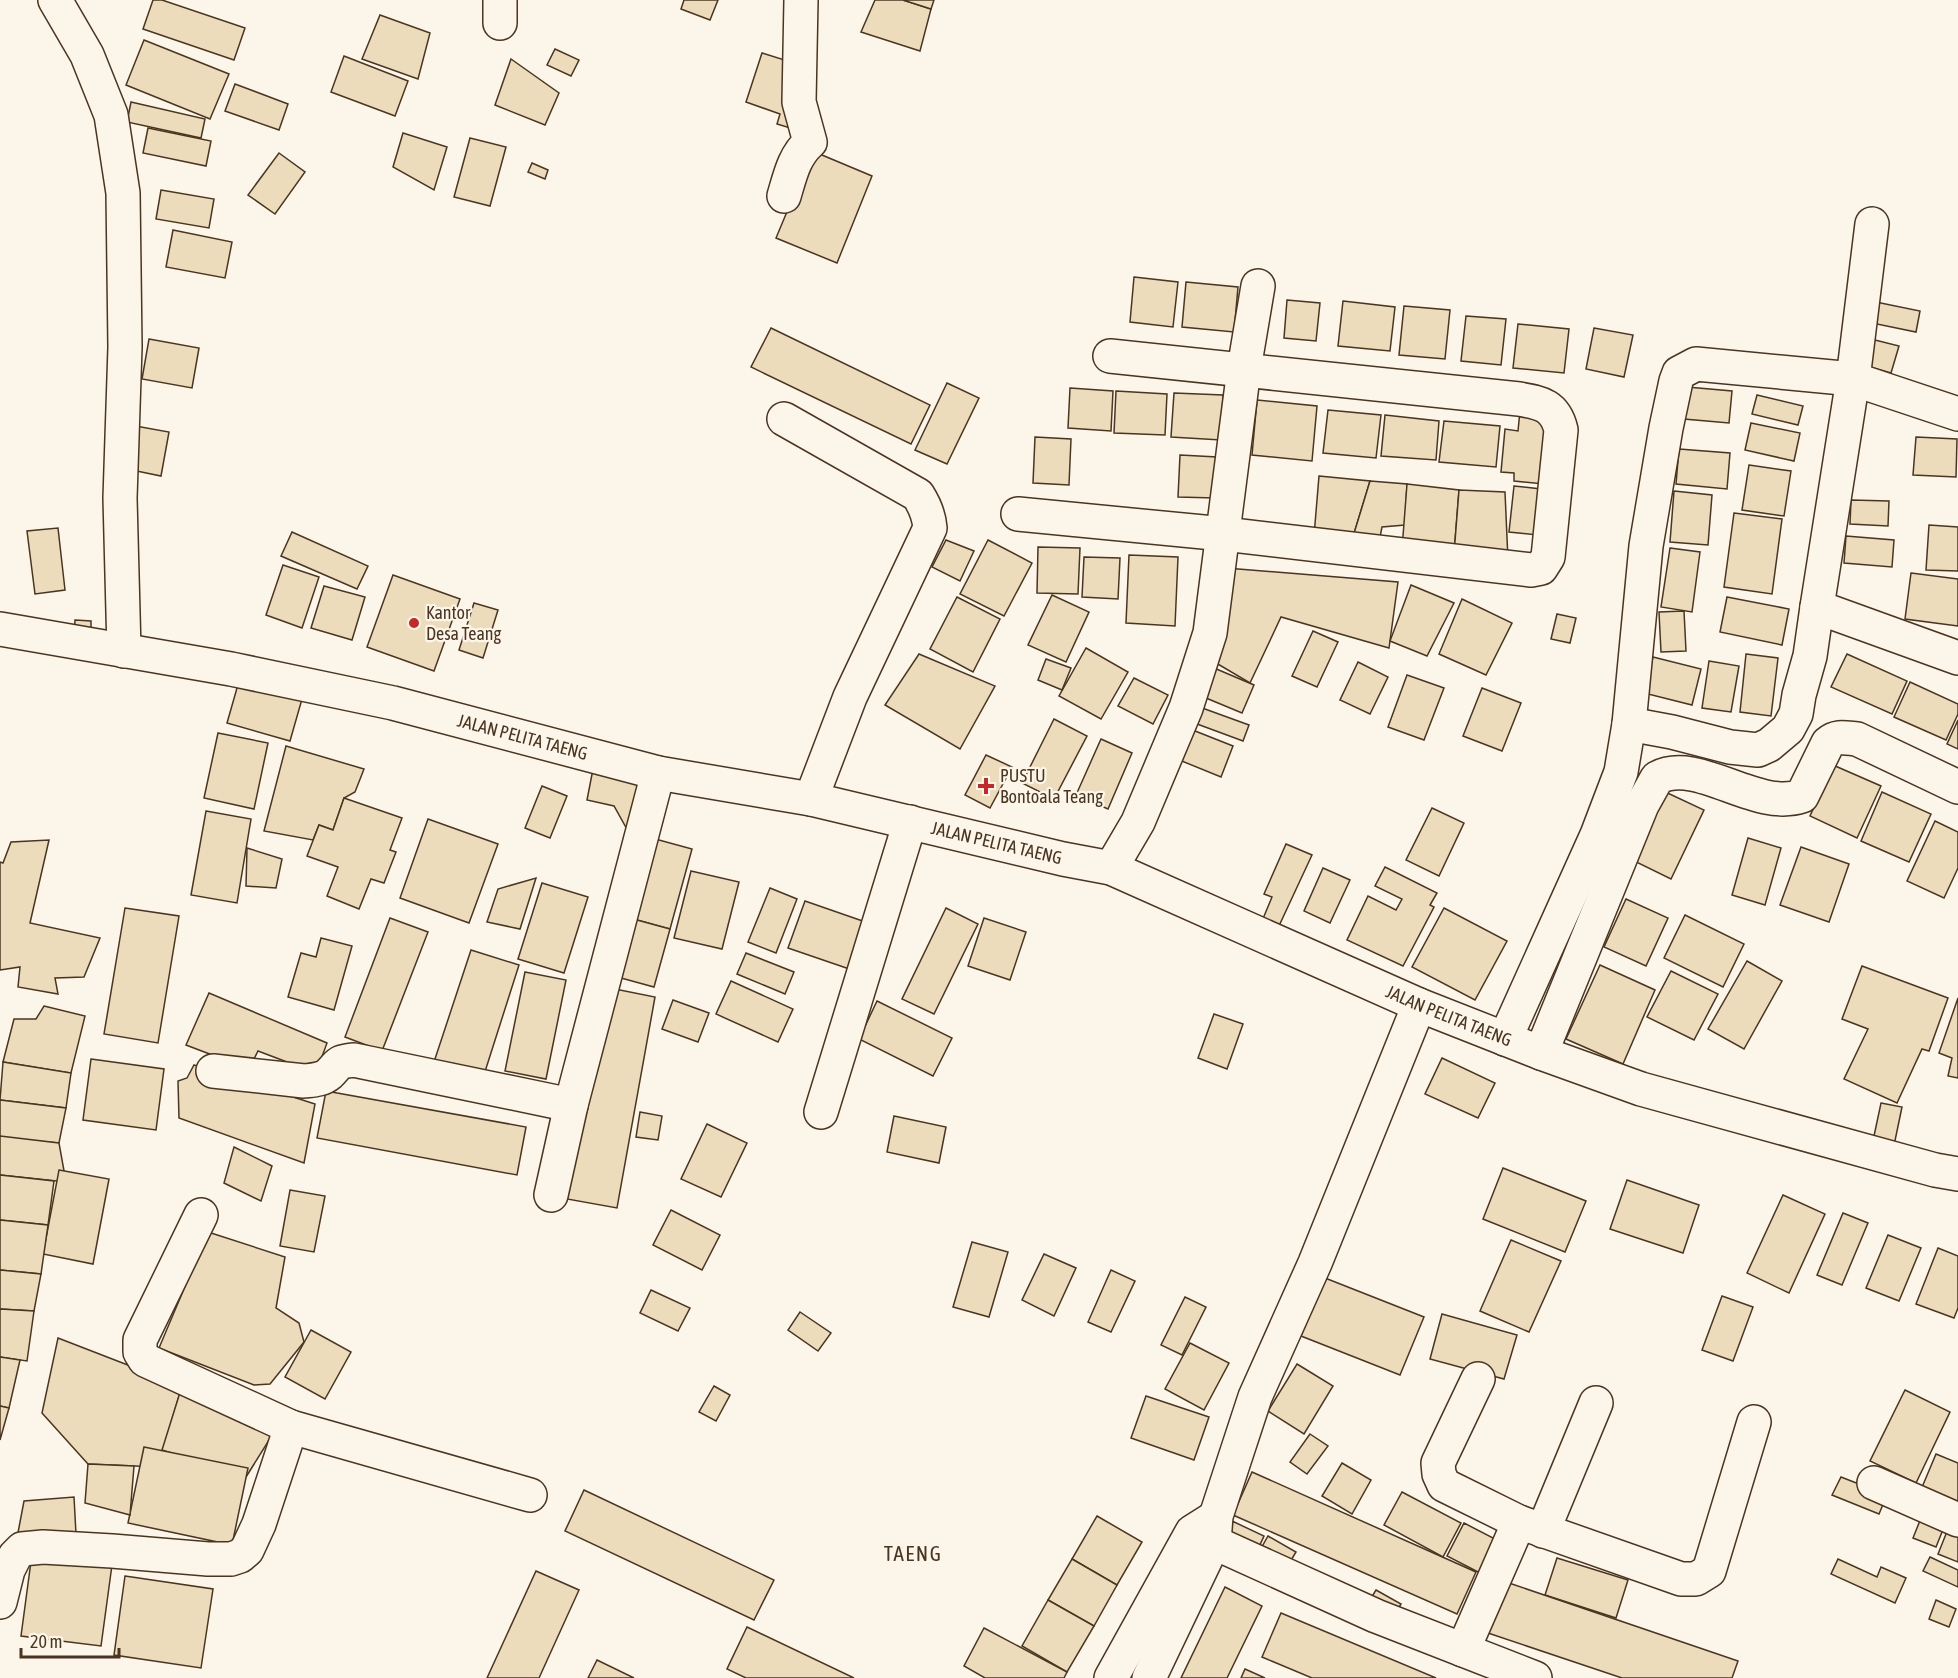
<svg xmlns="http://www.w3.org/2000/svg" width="1958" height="1678" font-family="'Asap Condensed',sans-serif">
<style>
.building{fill:#ecdcbc;stroke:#4a3520;stroke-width:1.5}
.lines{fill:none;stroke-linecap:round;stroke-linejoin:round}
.minor-casing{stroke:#4a3520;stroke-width:36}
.minor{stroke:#fbf6e9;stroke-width:33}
.poi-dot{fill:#c62828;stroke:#fbf6e9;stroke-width:2}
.labels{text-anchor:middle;stroke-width:4.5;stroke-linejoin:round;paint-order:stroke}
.poi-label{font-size:18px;fill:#4a3520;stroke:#fbf6e9;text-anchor:start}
.street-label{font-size:18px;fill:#4a3520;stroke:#fbf6e9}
.quarter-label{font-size:21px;letter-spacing:1.5px;fill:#4a3520;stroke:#fbf6e9}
</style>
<rect width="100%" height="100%" fill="#fbf6e9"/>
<g class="building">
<polygon points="153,0 162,0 245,28 234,60 143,29"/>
<polygon points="684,0 718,0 710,20 681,9"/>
<polygon points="875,0 903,0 931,9 920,51 861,32"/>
<polygon points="903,0 934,0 931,9"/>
<polygon points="380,15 430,33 418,79 362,59"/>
<polygon points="144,40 229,74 210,119 126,85"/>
<polygon points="555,49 579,60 571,76 547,65"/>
<polygon points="762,53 791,62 797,130 777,124 780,114 746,102"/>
<polygon points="344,56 408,81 395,116 331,92"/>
<polygon points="511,59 559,93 545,125 495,105"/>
<polygon points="235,84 288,104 279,130 225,111"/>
<polygon points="131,102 205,119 201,138 127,122"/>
<polygon points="148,128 211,141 206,166 143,153"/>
<polygon points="403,133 447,147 434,190 393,167"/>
<polygon points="470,138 506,147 490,206 454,197"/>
<polygon points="810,150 872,176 837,263 776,238 809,159"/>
<polygon points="279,153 305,172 275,214 248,195"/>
<polygon points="532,163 548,170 545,179 528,172"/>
<polygon points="161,190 214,199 209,228 156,219"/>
<polygon points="173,230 232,242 225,278 166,267"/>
<polygon points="1134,277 1178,282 1173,327 1130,322"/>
<polygon points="1186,282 1238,287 1234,332 1182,327"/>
<polygon points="1287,300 1320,303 1316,341 1284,338"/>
<polygon points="1343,301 1395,307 1390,351 1338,346"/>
<polygon points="1871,301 1920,311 1916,332 1867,322"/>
<polygon points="1404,306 1450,310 1445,359 1399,355"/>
<polygon points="1466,316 1506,319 1501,365 1461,361"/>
<polygon points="1518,324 1569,329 1564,373 1513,368"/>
<polygon points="771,328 930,405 911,444 751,367"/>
<polygon points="1594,328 1633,335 1624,377 1586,369"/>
<polygon points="1867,338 1899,346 1891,373 1860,364"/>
<polygon points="149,339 199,348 192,388 142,379"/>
<polygon points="947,383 979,398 947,464 915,450"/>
<polygon points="1687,387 1732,391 1729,423 1684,419"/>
<polygon points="1070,388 1113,391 1111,431 1068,428"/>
<polygon points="1116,391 1167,394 1165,435 1114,433"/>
<polygon points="1174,393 1223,395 1221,440 1171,437"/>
<polygon points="1757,395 1803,406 1798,425 1752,414"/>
<polygon points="1257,400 1317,406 1312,461 1252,455"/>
<polygon points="1328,410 1381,415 1376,458 1323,453"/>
<polygon points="1520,411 1551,413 1544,484 1514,481 1514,473 1501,472 1505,429 1518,431"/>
<polygon points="1385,415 1439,421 1436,460 1381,456"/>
<polygon points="1444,421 1500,426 1496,467 1439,462"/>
<polygon points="1751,423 1800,433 1794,461 1745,450"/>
<polygon points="130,425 169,432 161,476 122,468"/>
<polygon points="1035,437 1071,439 1069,485 1033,483"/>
<polygon points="1916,437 1957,439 1956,477 1913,475"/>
<polygon points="1679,449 1730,453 1727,489 1676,484"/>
<polygon points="1180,455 1217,457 1215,498 1178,497"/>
<polygon points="1749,465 1791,471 1784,516 1742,510"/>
<polygon points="1319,476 1370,481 1352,540 1314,536"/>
<polygon points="1370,481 1407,484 1405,525 1382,527 1379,542 1352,540"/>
<polygon points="1407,484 1459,490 1454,554 1402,549"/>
<polygon points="1514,486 1541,489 1537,535 1509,532"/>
<polygon points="1459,490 1505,492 1508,560 1454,554"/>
<polygon points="1674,491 1712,495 1708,545 1670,542"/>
<polygon points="1851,500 1889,501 1888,526 1850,524"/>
<polygon points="1734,513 1782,519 1772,594 1724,587"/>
<polygon points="1929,525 1958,527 1958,571 1926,570"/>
<polygon points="58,528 65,590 35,594 27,531"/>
<polygon points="292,532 368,566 357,589 281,556"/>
<polygon points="1846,536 1894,540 1892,567 1844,563"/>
<polygon points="946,540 974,551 960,581 932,567"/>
<polygon points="988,540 1032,563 1004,616 960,594"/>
<polygon points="1038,547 1080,548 1078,594 1037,593"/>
<polygon points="1670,548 1700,552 1692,612 1661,607"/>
<polygon points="1129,555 1178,557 1175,626 1126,623"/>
<polygon points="1084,557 1120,558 1118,599 1082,597"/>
<polygon points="283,565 319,577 302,628 266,615"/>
<polygon points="1226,568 1398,582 1389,648 1281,617 1250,683 1211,660"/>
<polygon points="1911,573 1958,579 1958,626 1905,619"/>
<polygon points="393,575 460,599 434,671 367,647"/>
<polygon points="1411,585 1454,603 1427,656 1390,641"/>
<polygon points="324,586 365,597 352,640 311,628"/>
<polygon points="1052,595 1089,612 1066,662 1028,645"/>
<polygon points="957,597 1000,619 973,672 930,649"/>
<polygon points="1727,597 1789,609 1782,645 1720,632"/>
<polygon points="1462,599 1512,623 1486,675 1439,654"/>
<polygon points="474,603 498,610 483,658 459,650"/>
<polygon points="1684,611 1686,651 1661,652 1659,612"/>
<polygon points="1557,614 1576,618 1570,643 1551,639"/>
<polygon points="75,620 91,621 91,638 74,638"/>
<polygon points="1313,631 1338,642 1317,687 1292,676"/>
<polygon points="1086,648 1128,672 1101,719 1059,696"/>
<polygon points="919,654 995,686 960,749 885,705"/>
<polygon points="1746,654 1778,658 1771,716 1740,712"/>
<polygon points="1847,654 1907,681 1892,714 1831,687"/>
<polygon points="1653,657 1701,669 1692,705 1644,693"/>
<polygon points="1046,659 1071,668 1062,690 1038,680"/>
<polygon points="1709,661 1739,666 1731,712 1702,708"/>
<polygon points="1358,662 1388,677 1370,714 1340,700"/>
<polygon points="1207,665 1254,685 1242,713 1194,693"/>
<polygon points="1407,675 1444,688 1424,740 1388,727"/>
<polygon points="1134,678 1168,695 1153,724 1118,706"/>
<polygon points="239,681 306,685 290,741 227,723"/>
<polygon points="1910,682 1958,704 1958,714 1946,740 1894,717"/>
<polygon points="1482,688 1521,703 1502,751 1463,736"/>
<polygon points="1194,705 1249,725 1243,741 1189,721"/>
<polygon points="1054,719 1087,736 1054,799 1022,783"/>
<polygon points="1958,720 1958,749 1947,744"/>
<polygon points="1185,727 1233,746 1221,777 1172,757"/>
<polygon points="218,733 268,743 254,809 204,798"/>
<polygon points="1101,739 1132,753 1108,809 1076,795"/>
<polygon points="286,746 364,769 355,792 344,798 333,830 319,825 313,840 264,831"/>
<polygon points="986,755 1012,767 990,808 965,795"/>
<polygon points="1833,765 1881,786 1857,838 1810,816"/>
<polygon points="593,769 648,781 628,831 614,806 587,800"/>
<polygon points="542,786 567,796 550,838 525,828"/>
<polygon points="1659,789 1704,810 1671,879 1626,857"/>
<polygon points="1882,792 1931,814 1909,862 1861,841"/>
<polygon points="344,798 402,818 390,850 396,852 384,883 371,879 359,909 327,896 338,867 307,856 319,825 333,830"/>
<polygon points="1432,808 1464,823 1439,876 1406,860"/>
<polygon points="206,811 251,819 237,903 191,895"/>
<polygon points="428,819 498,844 469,923 400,898"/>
<polygon points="1935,821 1958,832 1958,868 1944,898 1907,881"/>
<polygon points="648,837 692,849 670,929 626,917"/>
<polygon points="1748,838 1781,848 1765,905 1732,895"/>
<polygon points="49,840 30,923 100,938 84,977 55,978 58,994 18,987 20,967 0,970 0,862 3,863 11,842"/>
<polygon points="1286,844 1312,855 1278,928 1262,921 1272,897 1264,894"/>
<polygon points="1801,847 1849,864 1829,922 1780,905"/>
<polygon points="247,848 282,859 276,888 246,886"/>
<polygon points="1385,867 1437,893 1430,905 1434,907 1403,966 1347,940 1368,896 1396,910 1402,899 1375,886"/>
<polygon points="1323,868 1350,880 1330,923 1304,911"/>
<polygon points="691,871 739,882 722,949 674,938"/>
<polygon points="536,878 520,929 487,922 498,889"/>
<polygon points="542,883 588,897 564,973 518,959"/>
<polygon points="770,888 797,899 776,953 748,942"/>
<polygon points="1626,899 1668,918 1646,966 1604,947"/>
<polygon points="805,901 877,926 861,973 788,948"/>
<polygon points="125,908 179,916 158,1043 104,1034"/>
<polygon points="946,908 978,924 934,1014 902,999"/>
<polygon points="1444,908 1507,941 1475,1000 1412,967"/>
<polygon points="1685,915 1744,944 1723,987 1664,958"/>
<polygon points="626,917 670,929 654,987 610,975"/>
<polygon points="390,918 428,932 382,1051 345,1037"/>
<polygon points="984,918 1026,932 1010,980 968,966"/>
<polygon points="321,938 352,946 334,1010 288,997 301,953 316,957"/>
<polygon points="471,950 519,965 482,1081 433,1065"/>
<polygon points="746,953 794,972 785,994 737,974"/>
<polygon points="1747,961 1782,981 1744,1049 1708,1029"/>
<polygon points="1600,965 1655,990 1623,1064 1566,1039"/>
<polygon points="1862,966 1948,998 1929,1051 1922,1049 1897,1103 1844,1079 1868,1029 1842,1019"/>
<polygon points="1671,971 1718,994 1694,1040 1647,1017"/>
<polygon points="525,972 566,980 546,1079 505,1071"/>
<polygon points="731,981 793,1009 778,1042 716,1014"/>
<polygon points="605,987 655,997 617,1208 567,1199"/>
<polygon points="209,993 327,1043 316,1073 258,1051 249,1069 186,1045"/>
<polygon points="1958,998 1958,1078 1948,1076 1952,1058 1939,1053"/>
<polygon points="673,1000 709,1013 698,1042 662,1029"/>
<polygon points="877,1001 952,1038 933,1076 859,1039"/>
<polygon points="44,1006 85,1016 71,1073 3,1062 14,1019 36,1019"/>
<polygon points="1214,1014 1243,1024 1227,1069 1198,1058"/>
<polygon points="1442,1058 1495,1083 1478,1118 1425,1094"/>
<polygon points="91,1059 164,1069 156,1130 83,1120"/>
<polygon points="3,1062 71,1073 66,1108 0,1100"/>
<polygon points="194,1065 315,1104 304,1163 179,1118 178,1081 187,1078"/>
<polygon points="326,1091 526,1127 517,1175 317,1138"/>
<polygon points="0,1100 66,1108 59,1143 0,1138"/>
<polygon points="1881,1103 1902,1107 1892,1155 1871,1150"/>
<polygon points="640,1112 662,1116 658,1140 636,1137"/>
<polygon points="894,1116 946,1127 939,1163 887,1152"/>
<polygon points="707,1124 747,1143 721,1197 681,1179"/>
<polygon points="0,1136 59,1143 66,1182 0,1175"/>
<polygon points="234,1147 272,1166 261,1201 224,1183"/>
<polygon points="1503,1168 1586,1201 1565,1252 1483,1219"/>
<polygon points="59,1170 109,1179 93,1264 43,1254"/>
<polygon points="0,1175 54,1181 48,1225 0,1220"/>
<polygon points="1627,1180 1699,1205 1683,1253 1610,1229"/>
<polygon points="290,1190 325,1196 314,1252 280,1246"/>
<polygon points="1783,1195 1825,1214 1789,1293 1747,1273"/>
<polygon points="671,1210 720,1235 702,1270 653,1245"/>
<polygon points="1843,1213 1868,1223 1842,1285 1817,1275"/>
<polygon points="0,1220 48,1225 41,1274 0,1270"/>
<polygon points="208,1232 285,1257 276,1308 299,1323 304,1342 270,1384 254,1385 159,1348"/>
<polygon points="1888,1235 1921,1248 1899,1301 1866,1288"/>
<polygon points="1511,1240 1561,1261 1529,1332 1480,1311"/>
<polygon points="972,1242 1008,1252 989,1317 953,1307"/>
<polygon points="1938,1248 1958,1256 1958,1308 1954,1318 1916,1304"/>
<polygon points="1044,1254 1076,1268 1054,1316 1022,1300"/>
<polygon points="0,1270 41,1274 34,1311 0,1309"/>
<polygon points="1111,1270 1135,1281 1111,1332 1088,1322"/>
<polygon points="1325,1278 1424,1317 1400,1375 1301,1336"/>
<polygon points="651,1290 690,1308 678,1331 640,1313"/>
<polygon points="1722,1296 1753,1307 1733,1361 1702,1350"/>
<polygon points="1185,1297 1206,1307 1182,1355 1161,1345"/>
<polygon points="0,1309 34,1311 27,1361 0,1357"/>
<polygon points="800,1312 831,1333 818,1351 788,1330"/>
<polygon points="1442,1314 1517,1335 1504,1379 1430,1359"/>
<polygon points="311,1330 351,1352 325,1399 285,1377"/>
<polygon points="58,1338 182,1386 158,1467 88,1464 42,1413"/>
<polygon points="1190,1343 1229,1363 1204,1410 1165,1389"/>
<polygon points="0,1357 20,1360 9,1408 0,1406"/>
<polygon points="1297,1364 1333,1386 1304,1434 1268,1411"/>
<polygon points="182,1386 276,1429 246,1477 162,1450"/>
<polygon points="714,1386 730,1395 716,1421 699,1412"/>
<polygon points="1905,1390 1950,1412 1916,1483 1870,1461"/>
<polygon points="1146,1396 1209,1417 1194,1460 1131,1438"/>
<polygon points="0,1406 9,1408 0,1440"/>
<polygon points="1310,1434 1328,1446 1307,1474 1290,1462"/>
<polygon points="144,1447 248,1468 232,1545 128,1523"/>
<polygon points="1936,1454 1958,1463 1958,1504 1920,1492"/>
<polygon points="1342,1463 1371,1480 1352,1514 1322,1496"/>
<polygon points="88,1464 134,1466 130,1515 85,1503"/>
<polygon points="1252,1472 1476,1572 1457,1614 1233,1515"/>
<polygon points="1841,1477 1887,1495 1879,1514 1832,1495"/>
<polygon points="584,1490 774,1580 754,1620 565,1531"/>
<polygon points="1402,1492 1461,1523 1443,1557 1384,1525"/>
<polygon points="74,1497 76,1534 17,1538 24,1501"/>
<polygon points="1923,1513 1946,1522 1936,1547 1913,1538"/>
<polygon points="1097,1516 1142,1542 1117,1585 1072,1559"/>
<polygon points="1232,1521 1264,1536 1258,1549 1226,1535"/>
<polygon points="1464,1523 1497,1540 1480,1573 1447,1556"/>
<polygon points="1948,1529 1958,1533 1958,1562 1938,1554"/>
<polygon points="1268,1536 1296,1552 1287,1567 1259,1552"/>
<polygon points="32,1554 112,1565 101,1646 21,1636"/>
<polygon points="1930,1557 1958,1570 1958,1587 1923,1571"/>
<polygon points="1557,1558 1628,1580 1616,1618 1545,1595"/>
<polygon points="1072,1559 1117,1585 1094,1626 1048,1600"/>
<polygon points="1838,1559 1877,1577 1881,1567 1906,1578 1895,1603 1831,1574"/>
<polygon points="536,1571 579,1590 539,1678 487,1678"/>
<polygon points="125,1576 213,1589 201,1668 114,1655"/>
<polygon points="1506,1582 1738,1661 1732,1678 1622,1678 1488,1633"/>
<polygon points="1225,1587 1262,1606 1227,1678 1181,1678"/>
<polygon points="1376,1590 1401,1604 1393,1617 1368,1603"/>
<polygon points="1048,1600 1094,1626 1067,1672 1022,1646"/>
<polygon points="1936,1600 1956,1609 1949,1627 1929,1619"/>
<polygon points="1281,1613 1436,1678 1312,1678 1262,1657"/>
<polygon points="747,1627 854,1678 746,1678 727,1669"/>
<polygon points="984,1628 1067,1672 1064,1678 985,1678 964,1666"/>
<polygon points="597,1660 634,1678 588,1678"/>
<polygon points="1245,1669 1265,1678 1241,1678"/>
</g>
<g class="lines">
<g class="minor-casing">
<g id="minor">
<polyline points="55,0 87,55 111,115 123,193 125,347 120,498 124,651"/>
<polyline points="500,23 500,0"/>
<path d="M 784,196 C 790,176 794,156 810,142 L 799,102 L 801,0"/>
<polyline points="1872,224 1853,379 1817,607 1958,658"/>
<path d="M 784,419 L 918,495 C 925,506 929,515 930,528 L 850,697 L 811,799"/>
<path d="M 1018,514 L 1224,534 L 1531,570 L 1541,568 L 1548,557 L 1561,430 C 1555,405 1541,403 1519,399 L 1110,356"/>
<path id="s1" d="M 0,629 L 231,669 L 393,703 L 658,773 L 811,799 L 1063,859 L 1111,868 L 1419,1005 L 1541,1053 L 1641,1089 L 1935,1170 L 1958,1174"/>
<polyline points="1629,724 1672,732 1730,747 1758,750 1769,745 1788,729 1796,714 1799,695 1810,656 1817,607"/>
<polyline points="1111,868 1138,822 1186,708 1210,633 1244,369 1258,286"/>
<polyline points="1505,1039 1597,835 1621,772 1629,724 1646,546 1666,428 1676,381 1679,373 1696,364 1853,379 1958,414"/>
<path d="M 1541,1053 L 1642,805 L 1657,778 C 1698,756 1755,812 1802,796 L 1828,743 C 1837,735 1846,738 1857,739 L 1958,787"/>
<path d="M 213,1071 L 304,1081 C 312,1080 322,1080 329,1074 C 340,1063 336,1062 354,1060 L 571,1105"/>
<polyline points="821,1112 910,822"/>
<polyline points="551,1195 571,1105 658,773"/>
<polyline points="201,1215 140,1340 140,1352 145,1360 291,1427 530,1495"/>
<polyline points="1478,1379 1438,1463 1439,1474 1444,1485 1519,1522 1681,1579 1696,1579 1709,1571 1754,1422"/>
<polyline points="1874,1483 1958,1520"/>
<polyline points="1543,1531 1596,1403"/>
<polyline points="1193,1533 1376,1616 1535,1678"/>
<polyline points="0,1602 8,1570 15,1556 22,1549 43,1547 112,1551 208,1559 231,1559 240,1556 247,1550 259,1524 291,1427"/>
<polyline points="1463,1650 1519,1522"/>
<polyline points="1111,1678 1192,1532 1211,1520"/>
<polyline points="1149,1678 1214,1542 1216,1516 1255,1397 1315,1263 1419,1005"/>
</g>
</g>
<use href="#minor" class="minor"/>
</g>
<g class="poi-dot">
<circle cx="414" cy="623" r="6"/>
<path d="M983 777h6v6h6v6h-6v6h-6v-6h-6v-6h6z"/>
</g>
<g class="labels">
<g class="poi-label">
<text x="426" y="619">Kantor<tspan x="426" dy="21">Desa Teang</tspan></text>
<text x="1000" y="782">PUSTU<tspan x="1000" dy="21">Bontoala Teang</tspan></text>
</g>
<g class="street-label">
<text dy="6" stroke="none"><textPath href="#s1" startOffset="534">JALAN PELITA TAENG</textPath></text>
<text dy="6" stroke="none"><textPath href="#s1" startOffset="1020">JALAN PELITA TAENG</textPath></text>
<text dy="6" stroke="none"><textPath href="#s1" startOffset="1506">JALAN PELITA TAENG</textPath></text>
</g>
<g class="quarter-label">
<text x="913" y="1561">TAENG</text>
</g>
</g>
<path d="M21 1648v9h98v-9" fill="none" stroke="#4a3520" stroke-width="3"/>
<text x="30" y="1648" font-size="18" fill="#4a3520" stroke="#fbf6e9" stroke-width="4.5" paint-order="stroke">20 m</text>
</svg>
